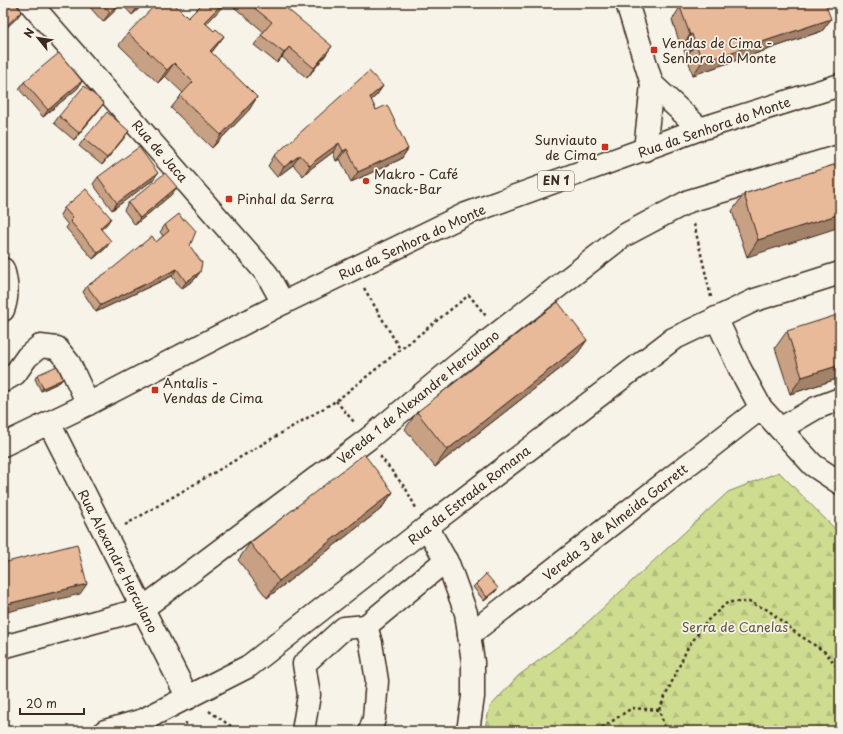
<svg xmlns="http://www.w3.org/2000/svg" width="843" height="734" font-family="'Playpen Sans',sans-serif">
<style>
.forest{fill:url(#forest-firs);stroke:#848357}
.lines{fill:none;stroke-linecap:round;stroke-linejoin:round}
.minor-casing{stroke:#3b2a1e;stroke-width:25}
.major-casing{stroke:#3b2a1e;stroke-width:25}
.path{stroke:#3b2a1e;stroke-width:2.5;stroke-dasharray:3 3;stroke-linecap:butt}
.minor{stroke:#f7f3e8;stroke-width:22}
.major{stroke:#f7f3e8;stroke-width:22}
.wall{fill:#c8a084;stroke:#3b2a1e}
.shaded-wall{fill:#a3826b;stroke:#3b2a1e}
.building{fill:#e9ba99;stroke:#3b2a1e}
.poi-dot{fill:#c8321e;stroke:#f7f3e8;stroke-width:1.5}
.labels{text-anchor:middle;stroke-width:3.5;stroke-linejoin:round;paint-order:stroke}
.shield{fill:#f7f3e8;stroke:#73665b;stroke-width:1}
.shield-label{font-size:12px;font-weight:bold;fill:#3b2a1e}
.poi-label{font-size:13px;fill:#3b2a1e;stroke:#f7f3e8;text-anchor:start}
.street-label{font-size:13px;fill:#3b2a1e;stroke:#f7f3e8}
.park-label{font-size:13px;fill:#60563a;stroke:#f7f3e8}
</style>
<defs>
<pattern id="forest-firs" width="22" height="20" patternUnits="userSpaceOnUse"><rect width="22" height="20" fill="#cedc90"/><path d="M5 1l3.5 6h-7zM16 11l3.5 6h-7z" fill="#b2bd7c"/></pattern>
</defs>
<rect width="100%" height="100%" fill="#f7f3e8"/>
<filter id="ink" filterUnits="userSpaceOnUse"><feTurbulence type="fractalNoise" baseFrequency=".025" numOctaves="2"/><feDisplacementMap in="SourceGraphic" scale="8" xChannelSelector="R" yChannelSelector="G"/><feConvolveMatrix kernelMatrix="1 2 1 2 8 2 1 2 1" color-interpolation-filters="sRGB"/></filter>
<g filter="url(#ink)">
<polygon class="forest" points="779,472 840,534 840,731 484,731 490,707 518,676 577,632 728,492"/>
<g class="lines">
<g class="minor-casing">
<g id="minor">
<polyline points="30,3 267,274 283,303"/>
<polyline points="627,3 652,84 645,150"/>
<polyline points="652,84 700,129"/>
<path d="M 3,269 C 7,282 8,297 3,310"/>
<polyline points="716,318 740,369 761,408 813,465 840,483"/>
<polyline points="3,381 15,374 27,357 40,346 57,348 69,363 88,404"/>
<polyline points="49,423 188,698"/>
<polyline points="780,429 816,408 840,399"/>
<polyline points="427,527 449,566 466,613 473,662 473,697 468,731"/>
<polyline points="366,626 371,643 377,681 374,719 370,731"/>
<polyline points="366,626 446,560"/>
<polyline points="469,635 761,408"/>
<polyline points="3,647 142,609 368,439 457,365 623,236 689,201 840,156"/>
<polyline points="105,731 143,720 249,666 427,527 673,339 755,300 840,273"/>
<polyline points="303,731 309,695 304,664 344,628 366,626"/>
</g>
</g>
<g class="major-casing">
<polyline id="major" points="3,445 88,404 283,303 466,214 700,129 840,85"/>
</g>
<g class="path">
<polyline points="694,224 711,297"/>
<polyline points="364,288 400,349"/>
<polyline points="336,401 354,422"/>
<polyline points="380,456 406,489 416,508"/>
<polyline points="125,525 336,401 469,295 486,316"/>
<polyline points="659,710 687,649 707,621 728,602 749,602 768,610 796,633 825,652 840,670"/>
<polyline points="209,711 238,731"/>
<polyline points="185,731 186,722"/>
<polyline points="597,731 632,708 659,710 666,731"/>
</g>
<use href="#minor" class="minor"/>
<use href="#major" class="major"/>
</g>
<g class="wall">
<polygon points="86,3 145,3 132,15 122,4 103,22"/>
<polygon points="229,3 280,3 325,56 307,78 282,57 277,63 254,45 264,32"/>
<polygon points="836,3 840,3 840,16"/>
<polygon points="680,7 831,19 822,31 693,75 687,56 686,56 683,47 681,47 672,20"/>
<polygon points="188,18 206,24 214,31 224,36 215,48 211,53 257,97 249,110 212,148 171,108 183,93 165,76 158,83 119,45 128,33"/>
<polygon points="82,81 78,88 43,117 19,89 24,82"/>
<polygon points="383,86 376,96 371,100 376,110 408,149 401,159 351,182 340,159 336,161 333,152 309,170 303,176 293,165 277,177 268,166 274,156"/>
<polygon points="99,110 74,140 54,123 59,116"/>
<polygon points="124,138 102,165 79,146 84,139"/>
<polygon points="840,163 747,257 732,211 744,194"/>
<polygon points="98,177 153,180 112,210 93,184"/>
<polygon points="172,194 135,225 124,210 128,203"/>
<polygon points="64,208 107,224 101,229 106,248 93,259 66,228 68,225 60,215"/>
<polygon points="165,225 190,246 200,272 195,279 181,289 172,276 96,312 83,292 87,286 156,242 163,236 160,232"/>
<polygon points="787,331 840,378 790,394 775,348"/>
<polygon points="587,340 575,357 435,467 405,429 417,412"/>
<polygon points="37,375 63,379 60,382 41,391 35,379"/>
<polygon points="393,492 381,509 267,598 238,560 250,543"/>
<polygon points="476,584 496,591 484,601 473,587"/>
</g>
<g class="shaded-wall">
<polygon points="119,3 123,3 103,22 110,12"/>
<polygon points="141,3 145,3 132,15 139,5"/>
<polygon points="223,3 226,3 196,35 204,22"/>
<polygon points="22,11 17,18 3,31 3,29"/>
<polygon points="831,19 822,31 693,75 702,62"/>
<polygon points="692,34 683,47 681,47 690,35"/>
<polygon points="224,36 215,48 201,64 210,51"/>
<polygon points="696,43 687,56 686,56 695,44"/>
<polygon points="332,46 325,56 307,78 314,68"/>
<polygon points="289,47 282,57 277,63 284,53"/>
<polygon points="174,63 165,76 158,83 167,70"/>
<polygon points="82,81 78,88 43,117 48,110"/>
<polygon points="383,86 376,96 363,107 370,97"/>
<polygon points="257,97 249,110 212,148 221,135"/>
<polygon points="104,103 99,110 74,140 79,133"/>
<polygon points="129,131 124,138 102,165 107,158"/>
<polygon points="339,143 333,152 309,170 303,176 310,166 316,160"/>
<polygon points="347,149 340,159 336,161 343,151"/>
<polygon points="408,149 401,159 351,182 358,172"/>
<polygon points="300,155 293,165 277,177 284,167"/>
<polygon points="158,173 153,180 112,210 117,203"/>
<polygon points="177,187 172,194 135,225 140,218"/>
<polygon points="840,214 840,227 747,257 758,240"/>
<polygon points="111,218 107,224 95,235 100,228"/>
<polygon points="111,241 106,248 93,259 98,253"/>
<polygon points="177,269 172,276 96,312 101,305"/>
<polygon points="200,272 195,279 181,289 186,282"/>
<polygon points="587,340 575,357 435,467 447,450"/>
<polygon points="840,365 840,378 790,394 802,377"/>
<polygon points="63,379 60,382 41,391 43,388"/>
<polygon points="393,492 381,509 267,598 279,581"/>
<polygon points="87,584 80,594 3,613 3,605"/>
<polygon points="498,588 496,591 484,601 487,597"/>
</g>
<g class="building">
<polygon points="3,3 14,3 22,11 3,29"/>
<polygon points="102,3 119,3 110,12"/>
<polygon points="137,3 141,3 139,5"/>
<polygon points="157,3 173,3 188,18 203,3 223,3 204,22 214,31 216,29 224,36 210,51 257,97 221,135 180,96 193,82 174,63 167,70 128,33"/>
<polygon points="248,3 280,3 332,46 314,68 289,47 284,53 261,35 272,22"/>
<polygon points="692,3 825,3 831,19 702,62 696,43 695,44 692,34 690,35 680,7"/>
<polygon points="59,53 82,81 48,110 24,82"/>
<polygon points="369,71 383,86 370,97 376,110 387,105 408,149 358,172 347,149 343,151 339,143 316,160 310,166 300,155 284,167 274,156"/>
<polygon points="84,86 104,103 79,133 59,116"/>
<polygon points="107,112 129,131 107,158 84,139"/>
<polygon points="139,147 158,173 117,203 98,177"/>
<polygon points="840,163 840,214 758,240 744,194"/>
<polygon points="165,173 177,187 140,218 128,203"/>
<polygon points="86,189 111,218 100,228 111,241 98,253 70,221 73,218 64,208"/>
<polygon points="179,214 183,220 185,219 196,231 190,246 202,263 200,272 186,282 177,269 101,305 87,286 113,268 152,236 156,242 169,231 165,225"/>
<polygon points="558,302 587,340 447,450 417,412"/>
<polygon points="840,314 840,365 802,377 787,331"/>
<polygon points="57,366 63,379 43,388 37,375"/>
<polygon points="364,454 393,492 279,581 250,543"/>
<polygon points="77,544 87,584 3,605 3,563"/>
<polygon points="486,574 498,588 487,597 476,584"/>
</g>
</g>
<g class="poi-dot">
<rect x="650" y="46" width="8" height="8" rx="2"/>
<rect x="601" y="143" width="8" height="8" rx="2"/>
<circle cx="366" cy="181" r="4"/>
<rect x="225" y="195" width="8" height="8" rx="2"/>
<rect x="151" y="386" width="8" height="8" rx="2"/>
</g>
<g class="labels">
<rect class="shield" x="538" y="171" width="36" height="20" rx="3"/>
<g class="shield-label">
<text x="556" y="185">EN 1</text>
</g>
<g class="poi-label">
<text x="662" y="48">Vendas de Cima -<tspan x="662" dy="15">Senhora do Monte</tspan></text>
<text x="597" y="145" text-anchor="end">Sunviauto<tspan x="597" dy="15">de Cima</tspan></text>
<text x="374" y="179">Makro - Café<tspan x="374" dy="15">Snack-Bar</tspan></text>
<text x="237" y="204">Pinhal da Serra</text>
<text x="163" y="388">Antalis -<tspan x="163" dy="15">Vendas de Cima</tspan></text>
</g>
<g class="street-label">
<text transform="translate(714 127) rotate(-19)" y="5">Rua da Senhora do Monte</text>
<text transform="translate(160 151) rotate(49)" y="5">Rua de Jaca</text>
<text transform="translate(412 242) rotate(-25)" y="5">Rua da Senhora do Monte</text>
<text transform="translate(418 397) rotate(-39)" y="5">Vereda 1 de Alexandre Herculano</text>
<text transform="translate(469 495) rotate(-38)" y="5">Rua da Estrada Romana</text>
<text transform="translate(615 522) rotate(-38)" y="5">Vereda 3 de Almeida Garrett</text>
<text transform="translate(118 561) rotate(63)" y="5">Rua Alexandre Herculano</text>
</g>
<g class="park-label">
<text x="735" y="632">Serra de Canelas</text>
</g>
</g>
<rect width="843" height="734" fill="none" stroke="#f7f3e8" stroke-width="16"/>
<rect x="8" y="8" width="827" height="718" fill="none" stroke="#3b2a1e" stroke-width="1.5" filter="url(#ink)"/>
<g transform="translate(38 38) rotate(300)" stroke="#f7f3e8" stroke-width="3" paint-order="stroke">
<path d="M0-3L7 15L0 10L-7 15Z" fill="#3b2a1e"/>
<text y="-6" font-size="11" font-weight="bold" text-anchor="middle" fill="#3b2a1e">N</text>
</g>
<path d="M20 708v6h64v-6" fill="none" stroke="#3b2a1e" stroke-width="2"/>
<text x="26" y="708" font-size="12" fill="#3b2a1e" stroke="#f7f3e8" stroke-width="3" paint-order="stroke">20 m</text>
</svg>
